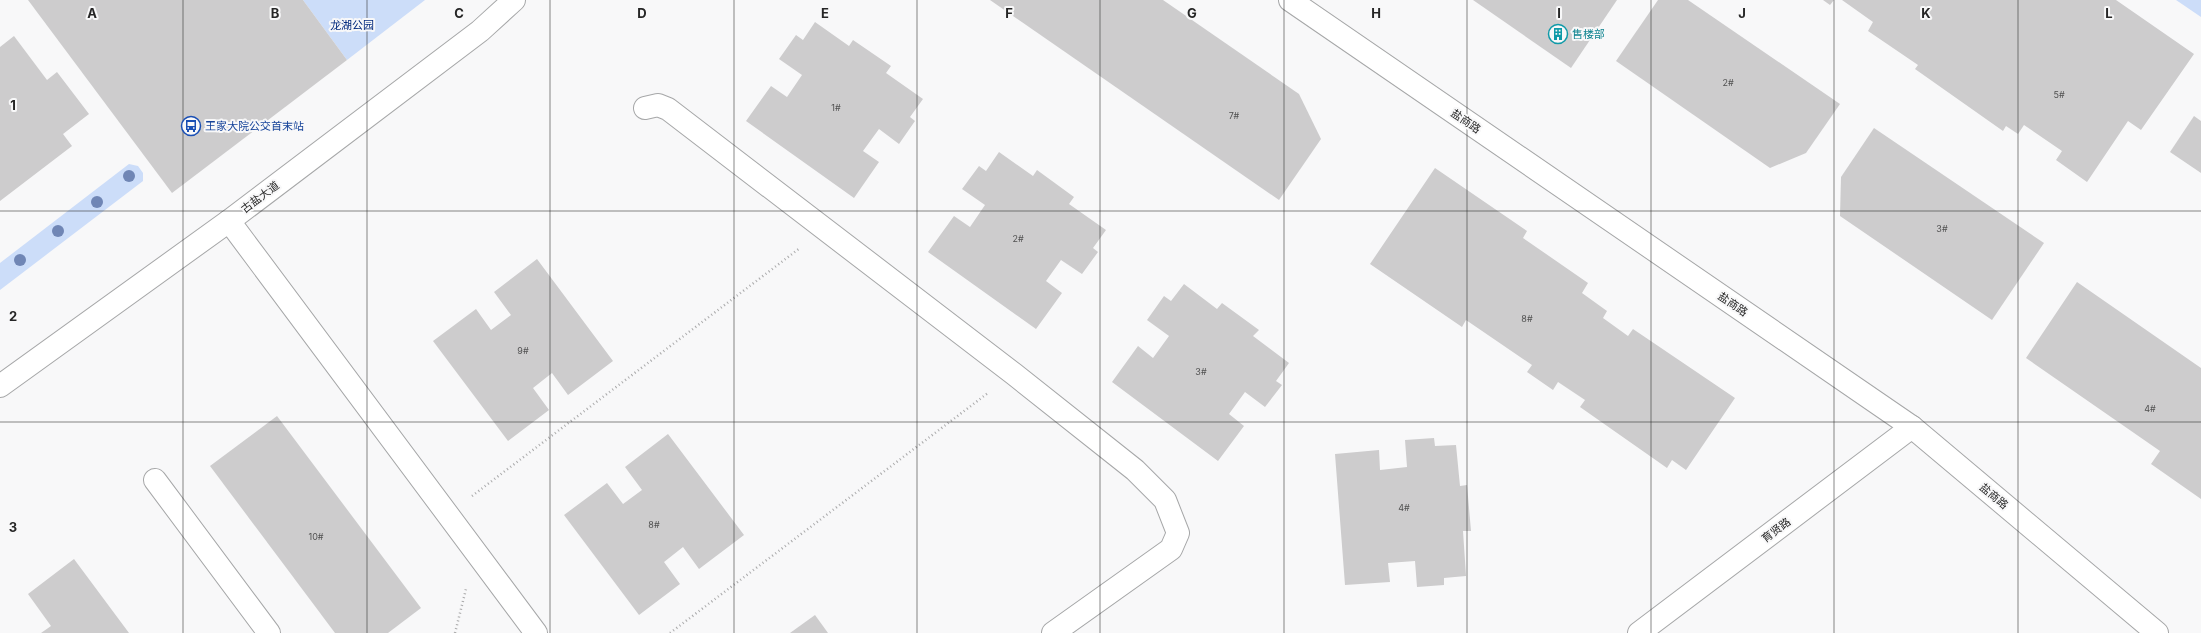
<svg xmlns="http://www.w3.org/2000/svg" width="2201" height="633" font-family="Inter,'Noto Sans SC',sans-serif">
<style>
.green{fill:#ccddf9}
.building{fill:#cdcccd}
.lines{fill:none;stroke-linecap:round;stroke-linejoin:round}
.minor-casing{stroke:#a6a7a8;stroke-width:24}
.path{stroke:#aaaaab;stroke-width:2.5;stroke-dasharray:1 3;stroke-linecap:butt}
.minor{stroke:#fff;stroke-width:22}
.tree{fill:#7086b5}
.grid{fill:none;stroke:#262626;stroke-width:1;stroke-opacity:0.55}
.labels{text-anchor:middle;stroke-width:4;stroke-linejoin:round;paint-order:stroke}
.number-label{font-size:9px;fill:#505050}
.park-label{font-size:11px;fill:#00287d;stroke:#f8f8f9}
.culture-label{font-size:11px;fill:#0d838f;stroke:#f8f8f9;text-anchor:start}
.street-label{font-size:11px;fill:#262626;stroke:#f8f8f9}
.transit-label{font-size:11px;fill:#164399;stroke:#f8f8f9;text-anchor:start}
.grid-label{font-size:13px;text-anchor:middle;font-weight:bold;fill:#262626;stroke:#f8f8f9;stroke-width:4;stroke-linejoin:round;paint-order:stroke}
</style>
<rect width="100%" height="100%" fill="#f8f8f9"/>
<g class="green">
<polygon points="303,0 425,0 347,60"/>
<polygon points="2176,0 2201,0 2201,17"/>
<polygon points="129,164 138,166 143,173 143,181 0,290 0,263"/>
</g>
<g class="building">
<polygon points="28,0 303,0 347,60 172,193"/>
<polygon points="990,0 1163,0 1299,94 1321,139 1279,200"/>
<polygon points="1473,0 1617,0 1571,68"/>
<polygon points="1658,0 1688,0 1840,104 1806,153 1770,168 1616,61"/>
<polygon points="1823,0 1834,0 1830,5"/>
<polygon points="1842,0 2116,0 2194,54 2141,130 2128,121 2087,182 2056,160 2062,151 2024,125 2018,134 2006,126 2003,131 1915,69 1918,65 1868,31 1873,22"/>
<polygon points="815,22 849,46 853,40 891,66 886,73 923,99 910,117 915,121 899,144 879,129 863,151 879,162 854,198 746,121 771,86 787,97 802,75 779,59 796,35 803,40"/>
<polygon points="14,36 47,80 57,72 89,114 63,134 72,146 0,201 0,47"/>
<polygon points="2194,116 2201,121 2201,173 2170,152"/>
<polygon points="1874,128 2044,243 1992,320 1840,216 1841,177"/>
<polygon points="999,152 1033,176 1037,170 1074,197 1069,204 1106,230 1093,248 1098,252 1082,274 1061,260 1046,281 1062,293 1036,329 928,252 954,216 970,227 985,205 962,189 979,166 986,171"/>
<polygon points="1435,168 1527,231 1523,238 1588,283 1582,293 1607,311 1603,318 1628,336 1633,329 1735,398 1686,470 1672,460 1667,468 1580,407 1585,400 1558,382 1553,390 1527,372 1532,365 1466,320 1462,327 1370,264"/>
<polygon points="537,259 613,361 568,395 552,373 533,388 549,410 508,441 433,341 476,309 491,330 511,315 494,292"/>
<polygon points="2077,282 2201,368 2201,499 2151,464 2160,451 2026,358"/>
<polygon points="1184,284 1217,309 1222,303 1259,330 1253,336 1289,363 1276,381 1282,385 1265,407 1245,392 1229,414 1244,426 1218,461 1112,382 1138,346 1153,358 1169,336 1147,320 1164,296 1171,301"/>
<polygon points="277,416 421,608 388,633 335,633 210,466"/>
<polygon points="668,434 744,535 699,569 683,547 664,562 680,584 639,615 564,515 607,483 623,504 642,490 625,467"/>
<polygon points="1434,438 1435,446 1456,445 1460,486 1467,485 1471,531 1463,531 1466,576 1444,578 1444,585 1417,587 1415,561 1388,563 1390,582 1345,585 1335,454 1379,450 1380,470 1407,467 1405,440"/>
<polygon points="74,559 129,633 41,633 51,626 28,594"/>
<polygon points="815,615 828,633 790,633"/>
</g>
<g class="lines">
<g class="minor-casing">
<g id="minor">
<polyline points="1290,0 1912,427 2157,633"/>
<polyline points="645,108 658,105 668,109 1014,374 1135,470 1165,500 1178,533 1171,549 1053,633"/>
<polyline points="229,221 536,633"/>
<polyline points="0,386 229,221 480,31 514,0"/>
<polyline points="155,480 269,633"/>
<polyline points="1639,633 1912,427"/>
</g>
</g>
<g class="path">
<polyline points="472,496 800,248"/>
<polyline points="455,633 466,589"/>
<polyline points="670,633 988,393"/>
</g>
<use href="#minor" class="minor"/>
</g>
<g class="tree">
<circle cx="129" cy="176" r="6"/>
<circle cx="97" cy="202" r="6"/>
<circle cx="58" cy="231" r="6"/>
<circle cx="20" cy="260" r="6"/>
</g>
<path class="grid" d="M 183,0 L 183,633M 367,0 L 367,633M 550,0 L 550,633M 734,0 L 734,633M 917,0 L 917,633M 1100,0 L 1100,633M 1284,0 L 1284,633M 1467,0 L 1467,633M 1651,0 L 1651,633M 1834,0 L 1834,633M 2018,0 L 2018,633M 0,211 L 2201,211M 0,422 L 2201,422"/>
<defs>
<g id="building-ring" transform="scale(1)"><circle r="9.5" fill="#f8f8f9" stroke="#0f9aa8" stroke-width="1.5"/><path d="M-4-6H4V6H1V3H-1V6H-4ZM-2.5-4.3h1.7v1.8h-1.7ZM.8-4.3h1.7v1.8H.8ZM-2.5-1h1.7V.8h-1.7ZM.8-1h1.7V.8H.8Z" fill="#0f9aa8"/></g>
<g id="bus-ring" transform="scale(1)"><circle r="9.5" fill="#f8f8f9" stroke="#1a4fb4" stroke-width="1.5"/><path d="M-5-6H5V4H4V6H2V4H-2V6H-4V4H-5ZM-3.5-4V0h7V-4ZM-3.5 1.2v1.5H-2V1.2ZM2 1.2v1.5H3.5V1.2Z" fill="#1a4fb4"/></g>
</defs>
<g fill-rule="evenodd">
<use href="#building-ring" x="1558" y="34"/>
<use href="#bus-ring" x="191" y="126"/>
</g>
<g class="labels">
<g class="number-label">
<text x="1728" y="86">2#</text>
<text x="2059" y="98">5#</text>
<text x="836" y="111">1#</text>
<text x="1234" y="119">7#</text>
<text x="1942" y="232">3#</text>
<text x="1018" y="242">2#</text>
<text x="1527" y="322">8#</text>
<text x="523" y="354">9#</text>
<text x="1201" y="375">3#</text>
<text x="2150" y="412">4#</text>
<text x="1404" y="511">4#</text>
<text x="654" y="528">8#</text>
<text x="316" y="540">10#</text>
</g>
<g class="park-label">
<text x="352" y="29">龙湖公园</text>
</g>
<g class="culture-label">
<text x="1572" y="38">售楼部</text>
</g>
<g class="street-label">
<text transform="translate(1466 121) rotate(34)" y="4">盐商路</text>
<text transform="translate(260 197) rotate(-37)" y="4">古盐大道</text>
<text transform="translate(1733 304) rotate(34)" y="4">盐商路</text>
<text transform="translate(1994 496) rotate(40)" y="4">盐商路</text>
<text transform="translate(1776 530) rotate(-37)" y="4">育贤路</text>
</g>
<g class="transit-label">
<text x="205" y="130">王家大院公交首末站</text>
</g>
</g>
<g class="grid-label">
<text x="92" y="18">A</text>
<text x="275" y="18">B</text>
<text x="459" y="18">C</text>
<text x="642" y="18">D</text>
<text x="825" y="18">E</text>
<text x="1009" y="18">F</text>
<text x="1192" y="18">G</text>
<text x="1376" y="18">H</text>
<text x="1559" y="18">I</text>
<text x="1742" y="18">J</text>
<text x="1926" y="18">K</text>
<text x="2109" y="18">L</text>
<text x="13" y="110">1</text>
<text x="13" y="321">2</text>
<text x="13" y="532">3</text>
</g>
</svg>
